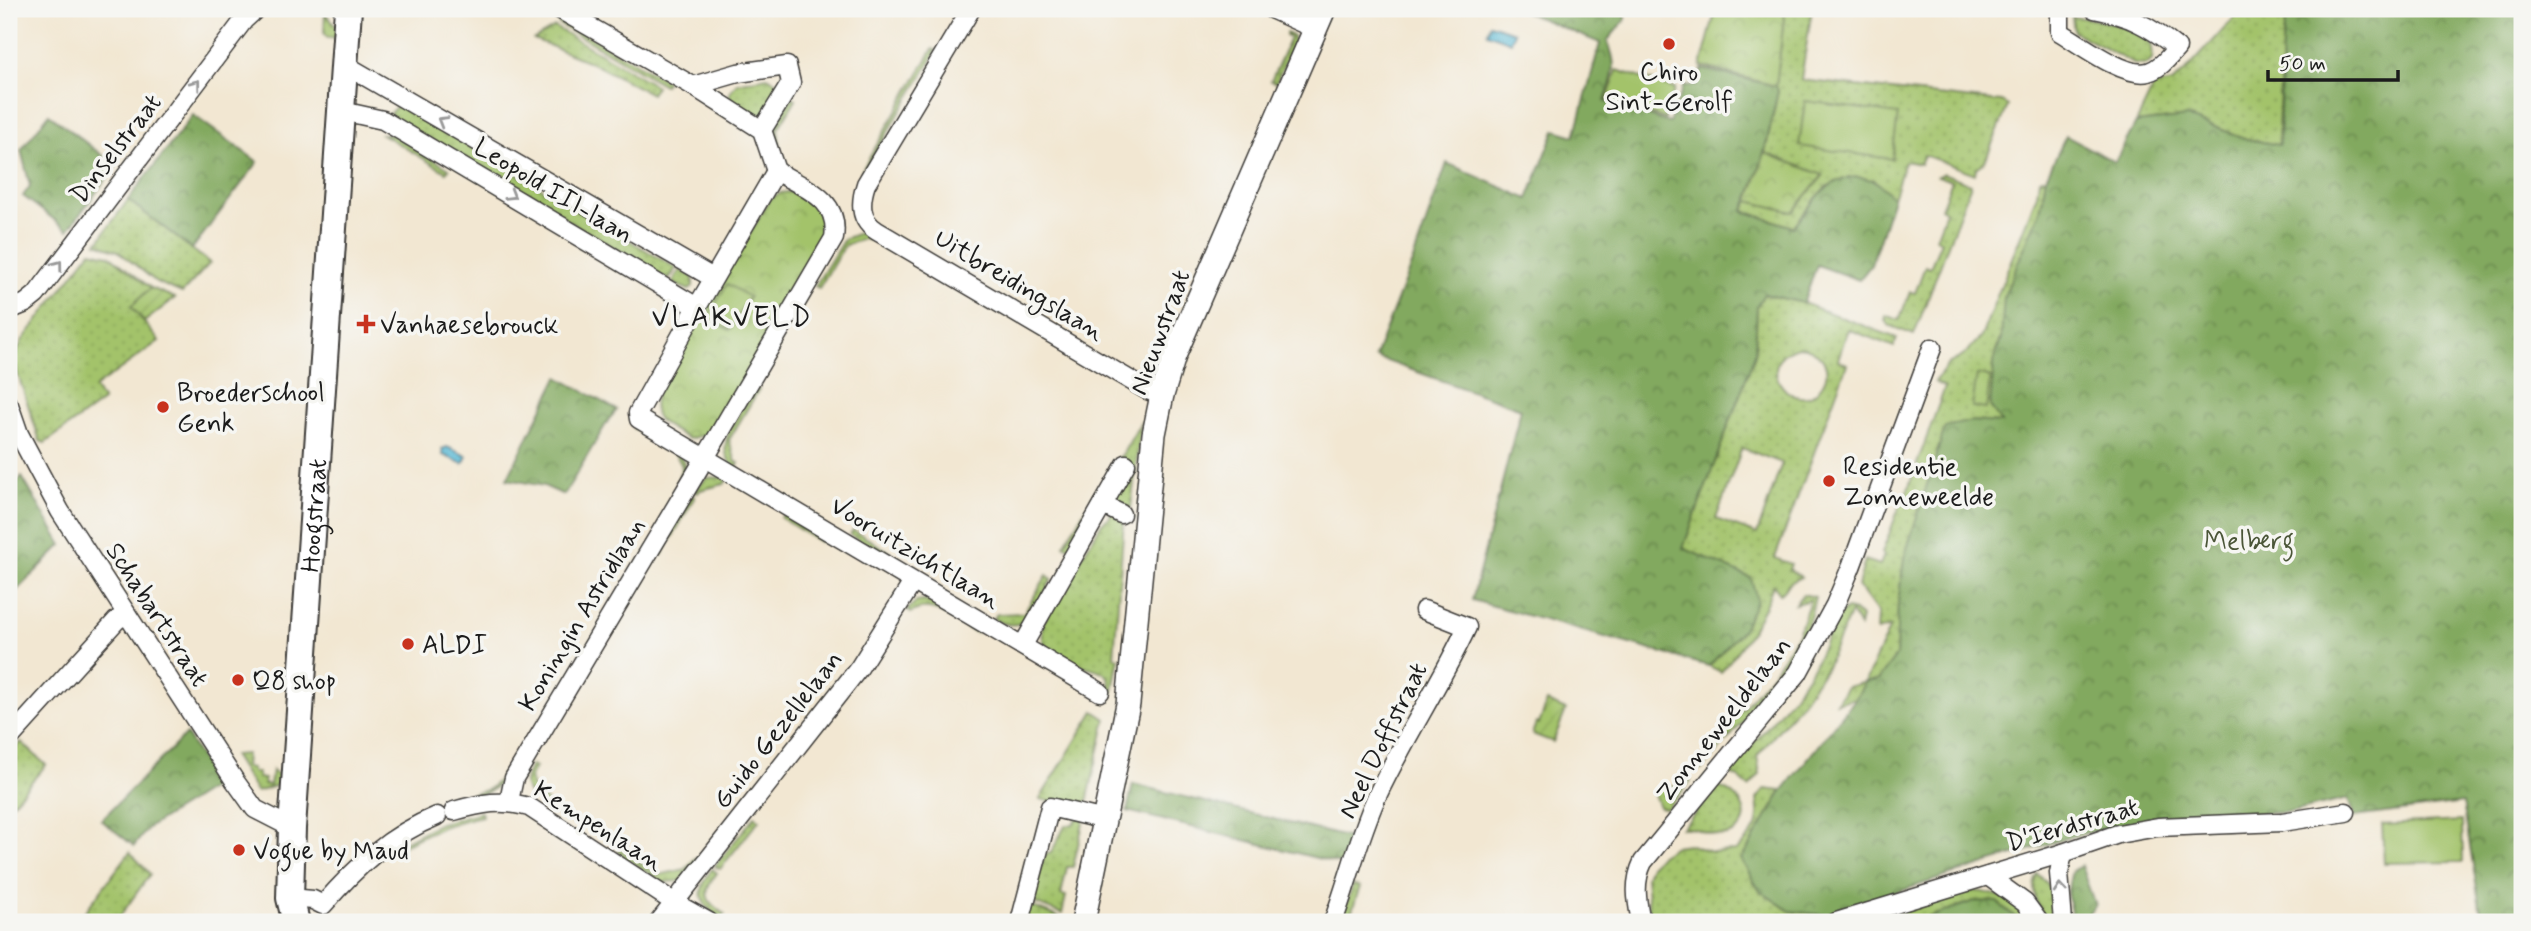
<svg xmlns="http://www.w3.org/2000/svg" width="2531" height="931" font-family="Mynerve,sans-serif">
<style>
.grass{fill:url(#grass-dots);stroke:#607044;stroke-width:2;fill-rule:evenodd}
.forest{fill:url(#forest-crowns);stroke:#4f623e;stroke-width:2}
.park{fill:url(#park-crowns);stroke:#607044;stroke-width:2}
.garden{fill:url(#garden-furrows);stroke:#607044;stroke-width:2}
.pitch{fill:#a3c36b;stroke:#607044;stroke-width:2}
.water{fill:#56b8d4;stroke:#396a78;stroke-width:2}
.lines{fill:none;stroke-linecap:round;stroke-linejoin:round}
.minor-casing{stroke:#3c3a37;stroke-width:21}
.tertiary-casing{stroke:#3c3a37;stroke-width:26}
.secondary-casing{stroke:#3c3a37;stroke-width:30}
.minor{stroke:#fff;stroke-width:18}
.tertiary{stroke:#fff;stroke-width:23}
.secondary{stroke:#fff;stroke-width:26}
.oneway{stroke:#999}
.poi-dot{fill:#c8321e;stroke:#f6f6f2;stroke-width:2.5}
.labels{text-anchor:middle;stroke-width:7;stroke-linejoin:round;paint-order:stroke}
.poi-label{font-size:26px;fill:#1c1c1c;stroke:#f6f6f2;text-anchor:start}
.street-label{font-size:26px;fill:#1c1c1c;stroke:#f6f6f2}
.park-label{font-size:26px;fill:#4b5638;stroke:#f6f6f2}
.neighbourhood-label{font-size:28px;letter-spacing:2px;fill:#1c1c1c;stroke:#f6f6f2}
</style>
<defs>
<pattern id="grass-dots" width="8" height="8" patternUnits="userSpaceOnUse" patternTransform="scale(1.75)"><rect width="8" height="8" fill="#a3c36b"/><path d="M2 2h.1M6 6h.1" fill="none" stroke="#8ca75c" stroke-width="1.8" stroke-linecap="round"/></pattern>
<pattern id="forest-crowns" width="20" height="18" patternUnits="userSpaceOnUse" patternTransform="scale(1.75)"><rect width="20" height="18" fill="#82a95f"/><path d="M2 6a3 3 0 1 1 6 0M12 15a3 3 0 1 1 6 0" fill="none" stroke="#6a894e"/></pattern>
<pattern id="park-crowns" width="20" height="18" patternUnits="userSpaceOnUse" patternTransform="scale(1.75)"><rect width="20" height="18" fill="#a3c36b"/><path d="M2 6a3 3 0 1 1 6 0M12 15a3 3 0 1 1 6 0" fill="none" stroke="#8ca75c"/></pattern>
<pattern id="garden-furrows" width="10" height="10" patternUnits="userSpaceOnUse" patternTransform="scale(1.75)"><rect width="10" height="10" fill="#a3c36b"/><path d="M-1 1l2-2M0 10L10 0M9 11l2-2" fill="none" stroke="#8ca75c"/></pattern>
</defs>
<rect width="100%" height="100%" fill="#f6f6f2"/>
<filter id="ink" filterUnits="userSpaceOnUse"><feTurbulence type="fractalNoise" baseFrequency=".0143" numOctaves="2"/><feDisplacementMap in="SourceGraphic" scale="14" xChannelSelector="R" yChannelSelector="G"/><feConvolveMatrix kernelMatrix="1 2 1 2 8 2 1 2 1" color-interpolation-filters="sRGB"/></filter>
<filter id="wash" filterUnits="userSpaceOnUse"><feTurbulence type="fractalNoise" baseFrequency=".00686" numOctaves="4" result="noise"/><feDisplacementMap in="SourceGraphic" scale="28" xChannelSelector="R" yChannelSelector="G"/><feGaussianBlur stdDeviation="1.57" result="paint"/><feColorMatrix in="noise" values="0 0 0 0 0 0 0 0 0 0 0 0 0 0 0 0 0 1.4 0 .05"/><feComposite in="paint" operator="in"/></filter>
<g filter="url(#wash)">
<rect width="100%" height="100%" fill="#f2e7d2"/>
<g class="grass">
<polygon points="1785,9 1812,9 1801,80 2001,102 2008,106 1985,161 1976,168 1975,174 1924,155 1920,164 1905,161 1893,198 1874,180 1827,186 1793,227 1743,211 1749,201 1793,212 1823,176 1765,153 1778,91 1776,86"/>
<polygon points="2242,9 2287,9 2282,43 2278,129 2279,145 2247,139 2187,117 2136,123 2154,86 2172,83 2187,70"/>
<polygon points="325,13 337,27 338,38 327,37 324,33"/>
<path d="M 2072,17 C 2093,18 2130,26 2147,39 C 2153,45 2153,52 2152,60 L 2146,65 L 2134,64 L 2074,32 Z"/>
<polygon points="561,20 667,81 664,85 559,24"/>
<polygon points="555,27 656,86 651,94 594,64 534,39"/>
<polygon points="1286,33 1293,36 1294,42 1276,83 1271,81 1290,38 1286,35"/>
<polygon points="933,49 937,51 863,174 861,172"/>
<polygon points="767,77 777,82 779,91 765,113 756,115 732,102 729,92 737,83"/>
<polygon points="792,97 796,99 778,129 780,147 775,148 773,128"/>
<polygon points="399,104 676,268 669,280 392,117 390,113"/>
<polygon points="382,134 392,134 449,169 446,172"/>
<polygon points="1943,173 1971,184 1914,335 1890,326 1885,321 1886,315 1899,320 1910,292 1915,293 1925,266 1930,268 1941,241 1936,238 1946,211 1941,208 1952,181 1938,176"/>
<polygon points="2046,177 2041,208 1995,354 1990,406 2002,423 1971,421 1898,602 1896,656 1878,680 1865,683 1856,698 1836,703 1847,687 1865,682 1890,627 1877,631 1878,613 1858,586 1865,560 1880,565 1884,555 1882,553 1900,505 1902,505 1945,387 1935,382 1948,364 1963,356 1981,337 2037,194 2039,179"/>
<polygon points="128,200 210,263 182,293 156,282 118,251 97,243"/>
<polygon points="859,233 871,235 869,240 866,238 845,245 819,288 815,286 844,239"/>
<polygon points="91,251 109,255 151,288 131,306 159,341 94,388 103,401 45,443 40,441 13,360 22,341"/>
<polygon points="680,270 693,277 693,287 689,290 672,283"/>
<path d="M 1764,294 L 1803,303 L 1897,338 L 1894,347 L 1848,329 L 1838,360 L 1847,364 L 1775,558 L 1791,564 L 1789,569 L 1801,577 L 1789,583 L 1780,594 L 1773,585 C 1762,619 1743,645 1721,672 L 1709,666 L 1743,629 L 1683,548 L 1755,354 L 1757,306 L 1759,298 ZM 1798,347 C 1817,348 1835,365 1822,385 C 1798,423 1747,362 1798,347 ZM 1742,448 L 1782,463 L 1757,534 L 1716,519 Z"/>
<path d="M 756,387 L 759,389 L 729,440 L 736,462 L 739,463 L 736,468 C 708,447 743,408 756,387 Z"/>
<path d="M 1141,422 L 1131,508 L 1125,513 L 1124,520 L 1114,657 L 1119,658 L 1112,696 L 1108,694 C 1124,648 1033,686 1043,623 L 1102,523 L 1110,517 L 1120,464 L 1114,461 L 1122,455 Z"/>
<path d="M 635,425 C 658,438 698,452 681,485 L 677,483 L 682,466 L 676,455 L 633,428 Z"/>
<polygon points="721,477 727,480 724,484 700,490 698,493 694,491 707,478"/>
<polygon points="1097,489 1104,493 1071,548 1064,545"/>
<polygon points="692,495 695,497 662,555 658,552"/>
<polygon points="784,513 823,536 820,542 781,518"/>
<polygon points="853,530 890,552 888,557 850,535"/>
<path d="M 1047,575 L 1052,579 C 1037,605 1029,638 993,619 L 997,614 L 1024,613 Z"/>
<path d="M 1803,594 L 1815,597 C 1812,609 1810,623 1804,634 C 1781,685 1737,727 1701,770 L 1696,766 L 1774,671 L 1798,634 L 1810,600 L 1795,604 Z"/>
<path d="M 923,601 L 932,602 L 978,628 L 976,633 C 958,623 931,599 911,613 L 907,610 L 916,602 Z"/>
<path d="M 1847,609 L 1855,611 L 1861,617 L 1859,627 L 1851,612 L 1826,667 L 1804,700 L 1757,756 L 1760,774 L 1749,787 L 1737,777 L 1727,773 C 1756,739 1793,702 1815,663 C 1822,650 1835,613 1847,609 Z"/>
<polygon points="1094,711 1106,719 1085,811 1040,799"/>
<polygon points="21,742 46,765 9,807 9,756"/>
<polygon points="246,754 245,767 252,768 252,772 258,773 258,778 264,779 264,784 270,785 272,770 280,776 279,785 256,792 233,755"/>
<path d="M 531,765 L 535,767 L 530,777 L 534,793 L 575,820 L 573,823 C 562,816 528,800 525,786 C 524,779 528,772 531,765 Z"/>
<polygon points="1686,777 1691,781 1667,809 1659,807 1654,794 1659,787 1677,786"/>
<path d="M 501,778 L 505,779 C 486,799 457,802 432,811 L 431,807 L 489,789 Z"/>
<path d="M 1718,787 C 1743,794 1757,823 1730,834 C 1714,840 1699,826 1682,828 Z"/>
<path d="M 1765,789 L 1782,791 L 1741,860 L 1760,891 L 1790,911 L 1825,915 L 1801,922 L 1650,922 L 1646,876 L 1650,866 L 1659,856 L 1675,846 L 1688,844 L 1711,852 L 1736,851 C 1755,833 1761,826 1757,799 Z"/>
<path d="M 481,812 L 482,816 C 452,822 426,832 400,848 L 398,845 L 440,823 Z"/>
<polygon points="755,816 759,820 720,869 715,866"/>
<polygon points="1077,818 1084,819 1073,867 1067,867 1061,895 1066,896 1062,914 1029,901 1045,855 1051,853 1065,826 1073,824"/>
<polygon points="620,849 659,875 686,869 695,858 700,861 681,881 664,882 659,880 618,853"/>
<polygon points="130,852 150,874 116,922 77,922"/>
<path d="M 712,869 L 717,873 C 702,892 704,902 725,914 L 722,920 C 699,905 695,892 712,869 Z"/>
<path d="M 2038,874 L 2048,884 L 2057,922 L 2047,922 C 2037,906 2029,892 2038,874 Z"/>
<polygon points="1353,885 1360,887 1348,922 1341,922"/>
<path d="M 1972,891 C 1998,892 2015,901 2030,922 L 2021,922 L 1997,902 L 1974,901 L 1916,922 L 1877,922 L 1880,918 Z"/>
<polygon points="1028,905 1061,918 1060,922 1024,922"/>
</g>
<g class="forest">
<path d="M 1518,9 L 1626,9 L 1626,19 L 1607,41 C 1619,66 1613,76 1605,101 L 1669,123 L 1684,85 L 1696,86 L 1702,69 L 1776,86 L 1778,91 C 1769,132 1761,174 1743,211 L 1793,227 C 1815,200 1833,167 1872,180 C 1880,182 1887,192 1893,198 L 1871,265 L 1859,280 L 1817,265 L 1803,303 L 1764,294 L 1757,306 L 1755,354 L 1683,548 L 1751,578 L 1757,600 L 1743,629 L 1709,666 L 1472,600 L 1521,409 L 1375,357 L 1414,257 L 1447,163 L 1528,199 L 1555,130 L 1575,136 L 1600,43 Z"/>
<polygon points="2287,9 2522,9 2522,922 2469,922 2481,914 2463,803 2354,817 2348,799 2291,812 2151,819 2073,836 1825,915 1790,911 1760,891 1741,860 1782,791 1856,698 1865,682 1878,680 1896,656 1898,602 1904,558 1945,427 1971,421 2001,423 1990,406 1995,354 2001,340 2004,296 2041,208 2046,177 2066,136 2115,162 2136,123 2187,117 2247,139 2279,145 2282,43"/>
<polygon points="49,114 116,166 68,230 23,196 30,186 21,150"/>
<polygon points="193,115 258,162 192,249 128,200"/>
<polygon points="558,377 617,410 609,419 564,495 544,486 507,479"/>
<polygon points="22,477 62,545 9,598 9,490"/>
<polygon points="186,734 217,785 148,828 134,846 101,820"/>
<polygon points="1133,784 1350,838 1341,864 1127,811"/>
<polygon points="2081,866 2095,905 2088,915 2088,922 2073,922 2067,893 2072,871"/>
<polygon points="1974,901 1997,902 2021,922 1916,922"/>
</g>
<g class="park">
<polygon points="1716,9 1785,9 1776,86 1701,66"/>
<polygon points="1765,153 1823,175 1793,212 1749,201"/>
<path d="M 788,192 C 803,193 814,203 825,212 L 828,235 L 718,423 L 708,434 L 689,439 C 668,426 648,423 656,394 L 770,199 L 780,193 Z"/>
</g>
<g class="garden">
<polygon points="151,288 175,298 144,322 131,306"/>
<polygon points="1547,702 1566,710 1553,742 1532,734 1536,723 1539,724"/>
</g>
<g class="pitch">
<polygon points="1617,70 1675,89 1665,119 1607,100"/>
<polygon points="1805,101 1898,114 1892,159 1799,146"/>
<polygon points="727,284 749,297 730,330 707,318"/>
<polygon points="1977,375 1990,377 1986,409 1972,407"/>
<polygon points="2462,821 2463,862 2384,863 2382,825"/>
</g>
<g class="water">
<polygon points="1490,24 1514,32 1511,42 1487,33"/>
<polygon points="447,447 467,456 463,464 443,455 442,449"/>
</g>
</g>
<g filter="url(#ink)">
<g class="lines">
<g class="minor-casing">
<g id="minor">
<polyline points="559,9 693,86 762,130 776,171"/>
<path d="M 971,9 L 866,184 C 860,202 859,220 877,231 L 1147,390 L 1162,395"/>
<polyline points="1271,9 1315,29"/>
<path d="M 2060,9 L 2060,32 C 2080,44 2125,78 2148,72 C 2161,68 2169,57 2177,48 C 2148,25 2130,16 2094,9"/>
<polyline points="344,64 713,278"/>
<polyline points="693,86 738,73 787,66 791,83 762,130"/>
<polyline points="342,111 383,120 697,307"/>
<path d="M 776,171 C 805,189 840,198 834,238 L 705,458 L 639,419 L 638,413 L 697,307 Z"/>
<polyline points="9,310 26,303 36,295 244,20 256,9"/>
<polyline points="9,405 19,434 60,511 235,781 255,809 292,828"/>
<polyline points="1103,505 1121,514"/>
<polyline points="1023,645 1126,464"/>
<polyline points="9,739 116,621 126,613"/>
<polyline points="509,801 514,778 705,458 1100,692"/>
<path d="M 454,811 C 482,803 501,799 529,807 L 675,903 L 709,922"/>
<polyline points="1988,876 2025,903 2039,922"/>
<path d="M 290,898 L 313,900 L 323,905 C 356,867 390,835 437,816"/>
<polyline points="659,922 859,668 913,582"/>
<polyline points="1020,922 1050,807 1105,820"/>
<path d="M 1333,922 C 1348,881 1359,836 1377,796 C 1404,738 1440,685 1467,627 L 1424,610"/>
<path d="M 1641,922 C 1637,901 1633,883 1643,862 L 1798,673 L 1835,605 L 1851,567 L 1932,348"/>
<polyline points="1836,922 2063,853 2118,834 2158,827 2282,822 2346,812"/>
<polyline points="2063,922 2059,873 2063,853"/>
</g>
</g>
<g class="tertiary-casing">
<polyline id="tertiary" points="1083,922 1128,704 1154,434 1162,395 1174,356 1324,9"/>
</g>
<g class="secondary-casing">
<g id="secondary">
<path id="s1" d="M 296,922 L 290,898 L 292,828 L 348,9"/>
</g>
</g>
<use href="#minor" class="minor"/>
<use href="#tertiary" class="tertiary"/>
<use href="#secondary" class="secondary"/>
</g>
<defs><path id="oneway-chevron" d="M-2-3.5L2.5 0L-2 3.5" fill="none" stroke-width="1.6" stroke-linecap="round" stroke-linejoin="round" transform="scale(1.75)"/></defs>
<g class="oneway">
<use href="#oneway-chevron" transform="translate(196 84) rotate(-53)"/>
<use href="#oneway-chevron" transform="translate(442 121) rotate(-149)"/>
<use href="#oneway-chevron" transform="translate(511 195) rotate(31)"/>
<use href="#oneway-chevron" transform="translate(58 265) rotate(-53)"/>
<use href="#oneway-chevron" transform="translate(2060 888) rotate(-95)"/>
</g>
</g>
<g class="poi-dot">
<circle cx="1669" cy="44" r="7"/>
<path d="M362.5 313.5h7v7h7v7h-7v7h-7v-7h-7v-7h7z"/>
<circle cx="163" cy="407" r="7"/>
<circle cx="1829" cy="481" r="7"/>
<circle cx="408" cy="644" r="7"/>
<circle cx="238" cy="680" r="7"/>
<circle cx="239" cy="850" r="7"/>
</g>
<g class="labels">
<g class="poi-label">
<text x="1669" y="80" text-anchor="middle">Chiro<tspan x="1669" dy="30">Sint-Gerolf</tspan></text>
<text x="380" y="333">Vanhaesebrouck</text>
<text x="177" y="401">Broederschool<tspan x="177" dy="30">Genk</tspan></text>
<text x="1843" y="475">Residentie<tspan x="1843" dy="30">Zonneweelde</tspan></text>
<text x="422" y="653">ALDI</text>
<text x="252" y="689">Q8 shop</text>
<text x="253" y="859">Vogue by Maud</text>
</g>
<g class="street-label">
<text transform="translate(115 148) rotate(-52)" y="9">Dinselstraat</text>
<text transform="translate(554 190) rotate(31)" y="9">Leopold III-laan</text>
<text transform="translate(1020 284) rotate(31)" y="9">Uitbreidingslaan</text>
<text transform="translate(1159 332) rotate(-70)" y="9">Nieuwstraat</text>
<text dy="9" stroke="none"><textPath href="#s1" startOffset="408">Hoogstraat</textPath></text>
<text transform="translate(916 552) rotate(31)" y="9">Vooruitzichtlaan</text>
<text transform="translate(158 614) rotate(57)" y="9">Schabartstraat</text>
<text transform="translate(581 614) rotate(-59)" y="9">Koningin Astridlaan</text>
<text transform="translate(1723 719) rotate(-52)" y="9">Zonneweeldelaan</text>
<text transform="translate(777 729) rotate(-52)" y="9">Guido Gezellelaan</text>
<text transform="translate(1382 740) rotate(-64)" y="9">Neel Doffstraat</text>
<text transform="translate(2072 824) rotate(-16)" y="9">D'Ierdstraat</text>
<text transform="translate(599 825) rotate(32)" y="9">Kempenlaan</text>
</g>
<g class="park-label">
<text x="2249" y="549">Melberg</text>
</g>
<g class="neighbourhood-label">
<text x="732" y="326">VLAKVELD</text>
</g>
</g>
<rect width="2531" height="931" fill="none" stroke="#f6f6f2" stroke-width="35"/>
<path d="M2268 70v10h130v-10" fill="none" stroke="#1c1c1c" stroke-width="3.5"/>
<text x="2279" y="70" font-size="21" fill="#1c1c1c" stroke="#f6f6f2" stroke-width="5" paint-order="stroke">50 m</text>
</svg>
